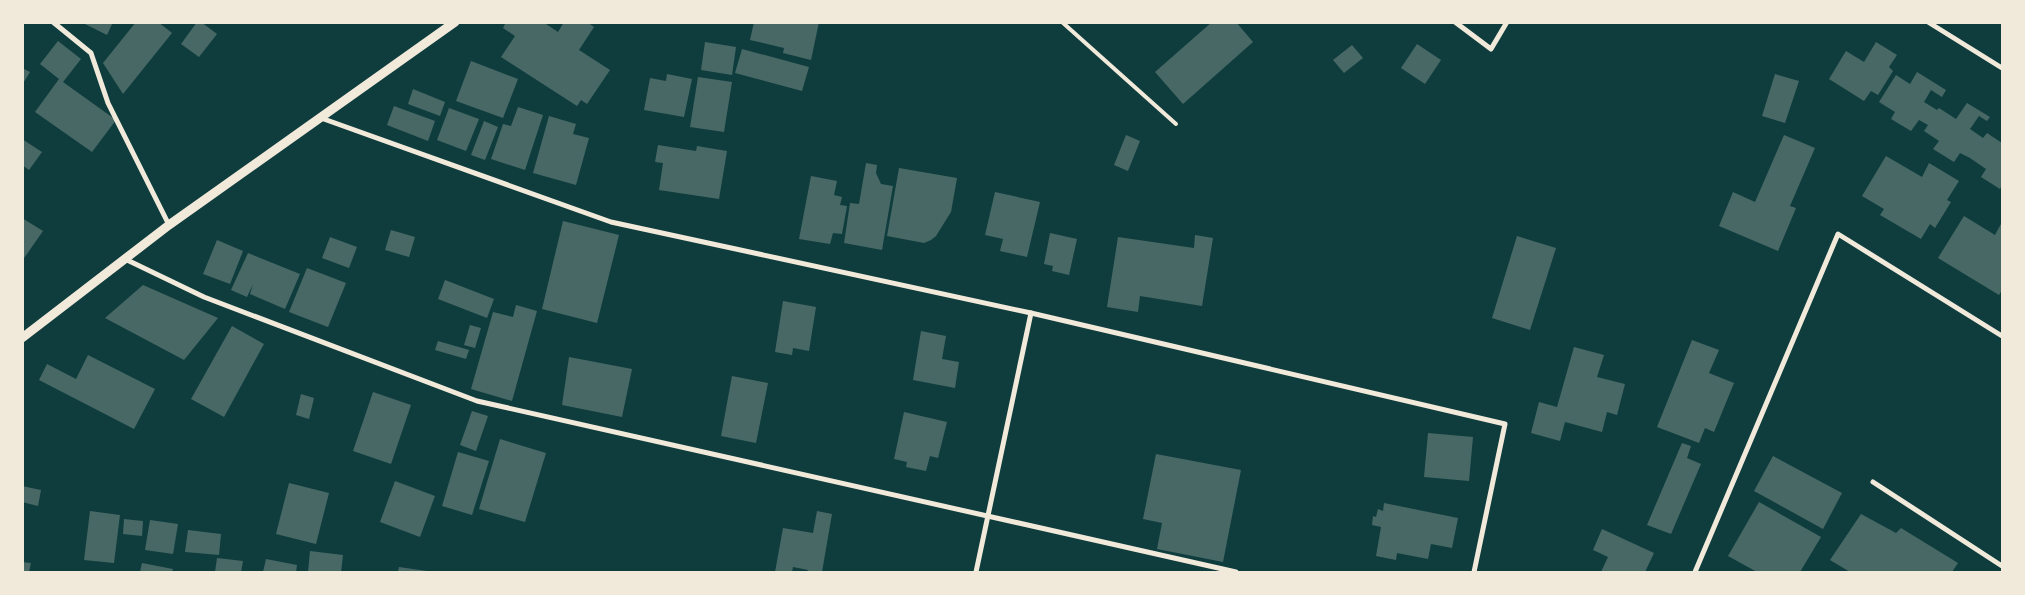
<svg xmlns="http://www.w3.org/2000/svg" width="2025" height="595" font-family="Jost,sans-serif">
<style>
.building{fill:#486865}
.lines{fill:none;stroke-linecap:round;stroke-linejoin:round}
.service{stroke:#f1e9da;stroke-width:4}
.minor{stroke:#f1e9da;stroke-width:5}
.tertiary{stroke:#f1e9da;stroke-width:9}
</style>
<rect width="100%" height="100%" fill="#0f3d3e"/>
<g class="building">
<polygon points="81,22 113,22 107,35"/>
<polygon points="136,22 158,22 172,33 123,94 103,63"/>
<polygon points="197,22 201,22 217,34 199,57 181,44"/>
<polygon points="506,22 543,22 558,32 564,22 587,22 594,27 579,50 610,70 587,104 581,100 577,106 501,57 515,36 503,28"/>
<polygon points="754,22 819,22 811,60 783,53 784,48 750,40"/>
<polygon points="1212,22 1236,22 1253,42 1183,104 1155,72"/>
<polygon points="58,41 81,59 63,82 116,120 92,152 35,112 59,79 40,64"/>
<polygon points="705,42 736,47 732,75 701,70"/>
<polygon points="1876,42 1897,55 1889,67 1893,71 1878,95 1871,91 1864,101 1829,79 1846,51 1864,62"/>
<polygon points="1417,44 1441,60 1425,84 1401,68"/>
<polygon points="1352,45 1363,58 1344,73 1333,60"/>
<polygon points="742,49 809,67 802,91 735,73"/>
<polygon points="471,61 518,79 503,118 456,101"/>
<polygon points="22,68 30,72 22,85"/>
<polygon points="1917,72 1946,90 1942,97 1931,90 1924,102 1937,110 1939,108 1956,119 1967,103 1990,117 1987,121 1979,116 1970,129 1983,138 1987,133 2002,143 2002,185 2000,189 1981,177 1986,169 1970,158 1960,153 1954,162 1933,149 1939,141 1924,131 1928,125 1919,120 1911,131 1891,119 1895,112 1879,102 1896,75 1910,84"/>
<polygon points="667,74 692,79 684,117 644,110 650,78 666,81"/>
<polygon points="1775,74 1799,81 1785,123 1762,116"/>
<polygon points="698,77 732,82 724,132 690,127"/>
<polygon points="413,89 445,102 440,116 408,104"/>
<polygon points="394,106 435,121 428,141 387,125"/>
<polygon points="518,107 543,115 525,170 491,159 503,124 511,126"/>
<polygon points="449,108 479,119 466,151 437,140"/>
<polygon points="549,116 576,124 573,134 589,138 576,185 533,173"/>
<polygon points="484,121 498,127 485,160 471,155"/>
<polygon points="1126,135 1140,141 1128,171 1114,165"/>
<polygon points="1784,135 1815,148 1790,206 1796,208 1778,251 1719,226 1733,192 1755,202"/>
<polygon points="22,139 42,152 29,170 22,165"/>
<polygon points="658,145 696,151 697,146 727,151 719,199 659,190 663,163 655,162"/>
<polygon points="1886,156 1922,177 1929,163 1959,181 1947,200 1951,202 1935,228 1930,224 1921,239 1880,215 1884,209 1862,196"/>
<polygon points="866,163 877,165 876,173 881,184 893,186 882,250 844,243 850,203 859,204"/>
<polygon points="899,168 957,178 951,212 936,236 931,240 924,243 887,236"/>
<polygon points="811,176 837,181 834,195 842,197 840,205 847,206 842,234 833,233 830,244 799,239"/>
<polygon points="995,192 1040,202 1027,257 1000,251 1003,239 985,235"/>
<polygon points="1964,216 1995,235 2002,222 2002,290 1999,295 1938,258"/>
<polygon points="22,218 43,231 22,261"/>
<polygon points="563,221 619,235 597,323 542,309"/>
<polygon points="391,230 415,237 409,257 385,250"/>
<polygon points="1050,233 1077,239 1069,275 1052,271 1053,266 1044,264"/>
<polygon points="1195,235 1213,238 1202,306 1140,296 1138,312 1107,307 1118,237 1194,248"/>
<polygon points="1517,236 1556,248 1530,330 1492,318"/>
<polygon points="330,237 357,247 349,268 322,258"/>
<polygon points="217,240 243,251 230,284 203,274"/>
<polygon points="248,253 300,274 285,309 250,294 253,284 247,297 231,290"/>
<polygon points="307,268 346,283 328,327 289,312"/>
<polygon points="445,280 494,299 487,318 438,299"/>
<polygon points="143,285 218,318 184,360 105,318"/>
<polygon points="783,301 816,307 809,351 793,348 792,355 775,352"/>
<polygon points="516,305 537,311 512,401 471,389 493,312 513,317"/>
<polygon points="470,325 481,328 475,348 464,345"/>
<polygon points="232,326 264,344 224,417 191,399"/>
<polygon points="921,331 946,336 942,359 959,362 955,388 913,380"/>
<polygon points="1692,340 1719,350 1709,373 1734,383 1714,432 1705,428 1699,443 1657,427"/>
<polygon points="438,341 469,350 466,359 435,350"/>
<polygon points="1574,347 1604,355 1597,377 1625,384 1617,415 1607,412 1602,432 1565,422 1560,441 1531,433 1539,402 1557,407"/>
<polygon points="88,355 155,389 134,429 39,380 47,364 76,379"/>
<polygon points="569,357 632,369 622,417 562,405"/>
<polygon points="732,376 768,383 756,443 721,436"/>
<polygon points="373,392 411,405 391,464 353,451"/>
<polygon points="301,394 314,398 309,419 296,415"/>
<polygon points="472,411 488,416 476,451 460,445"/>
<polygon points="904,412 947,422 938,458 930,456 926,471 906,467 907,462 894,459"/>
<polygon points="1428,433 1473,437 1469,481 1424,477"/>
<polygon points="500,439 546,453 525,522 479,509"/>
<polygon points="1682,443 1691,446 1687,458 1701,464 1671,534 1647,525"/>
<polygon points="458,452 489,461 472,515 442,506"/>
<polygon points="1156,454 1241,470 1223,562 1157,549 1162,523 1143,519"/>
<polygon points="1773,456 1842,493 1823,529 1754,491"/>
<polygon points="395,481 435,496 420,537 380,522"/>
<polygon points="289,483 329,493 316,544 276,534"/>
<polygon points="22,486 41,490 38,506 22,502"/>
<polygon points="1759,502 1821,537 1800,572 1757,572 1728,556"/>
<polygon points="1384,503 1458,518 1452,548 1431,544 1428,559 1397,553 1396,560 1376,556 1381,527 1372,525 1373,516 1376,517 1378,509 1383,511"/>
<polygon points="90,511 120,515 114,563 84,560"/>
<polygon points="817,511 832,514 822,572 807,572 808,570 793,567 792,572 775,572 783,528 813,533"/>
<polygon points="1861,514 1896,533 1901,528 1958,563 1952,572 1850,572 1830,560"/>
<polygon points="124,519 143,521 142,536 123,534"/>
<polygon points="150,520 178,524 173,554 145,550"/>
<polygon points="1602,529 1654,553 1645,572 1601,572 1608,557 1593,550"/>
<polygon points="188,530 221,534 219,555 185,552"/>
<polygon points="310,551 343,555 341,572 308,572"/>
<polygon points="217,558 243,561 241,572 215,572"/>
<polygon points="266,559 297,565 296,572 263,572"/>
<polygon points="22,562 31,563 29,572 22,572"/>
<polygon points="142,563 173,569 172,572 140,572"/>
<polygon points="399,567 427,571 427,572 398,572"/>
</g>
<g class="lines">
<polyline class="service" points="1062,22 1176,124"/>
<g class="minor">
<polyline points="53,22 91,53 108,103 169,225"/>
<polyline points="1455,22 1491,49 1507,22"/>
<polyline points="1928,22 2002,68"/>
<polyline points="321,118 611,222 1031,313 1505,424 1474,572"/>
<polyline points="125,259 204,297 477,401 1236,572"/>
<polyline points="1873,482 2002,566"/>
<polyline points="976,572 1031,313"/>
<polyline points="1695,572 1838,234 2002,336"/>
</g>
<polyline class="tertiary" points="22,338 169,225 455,22"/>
</g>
<rect width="2025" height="595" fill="none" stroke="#f1e9da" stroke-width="48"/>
</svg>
